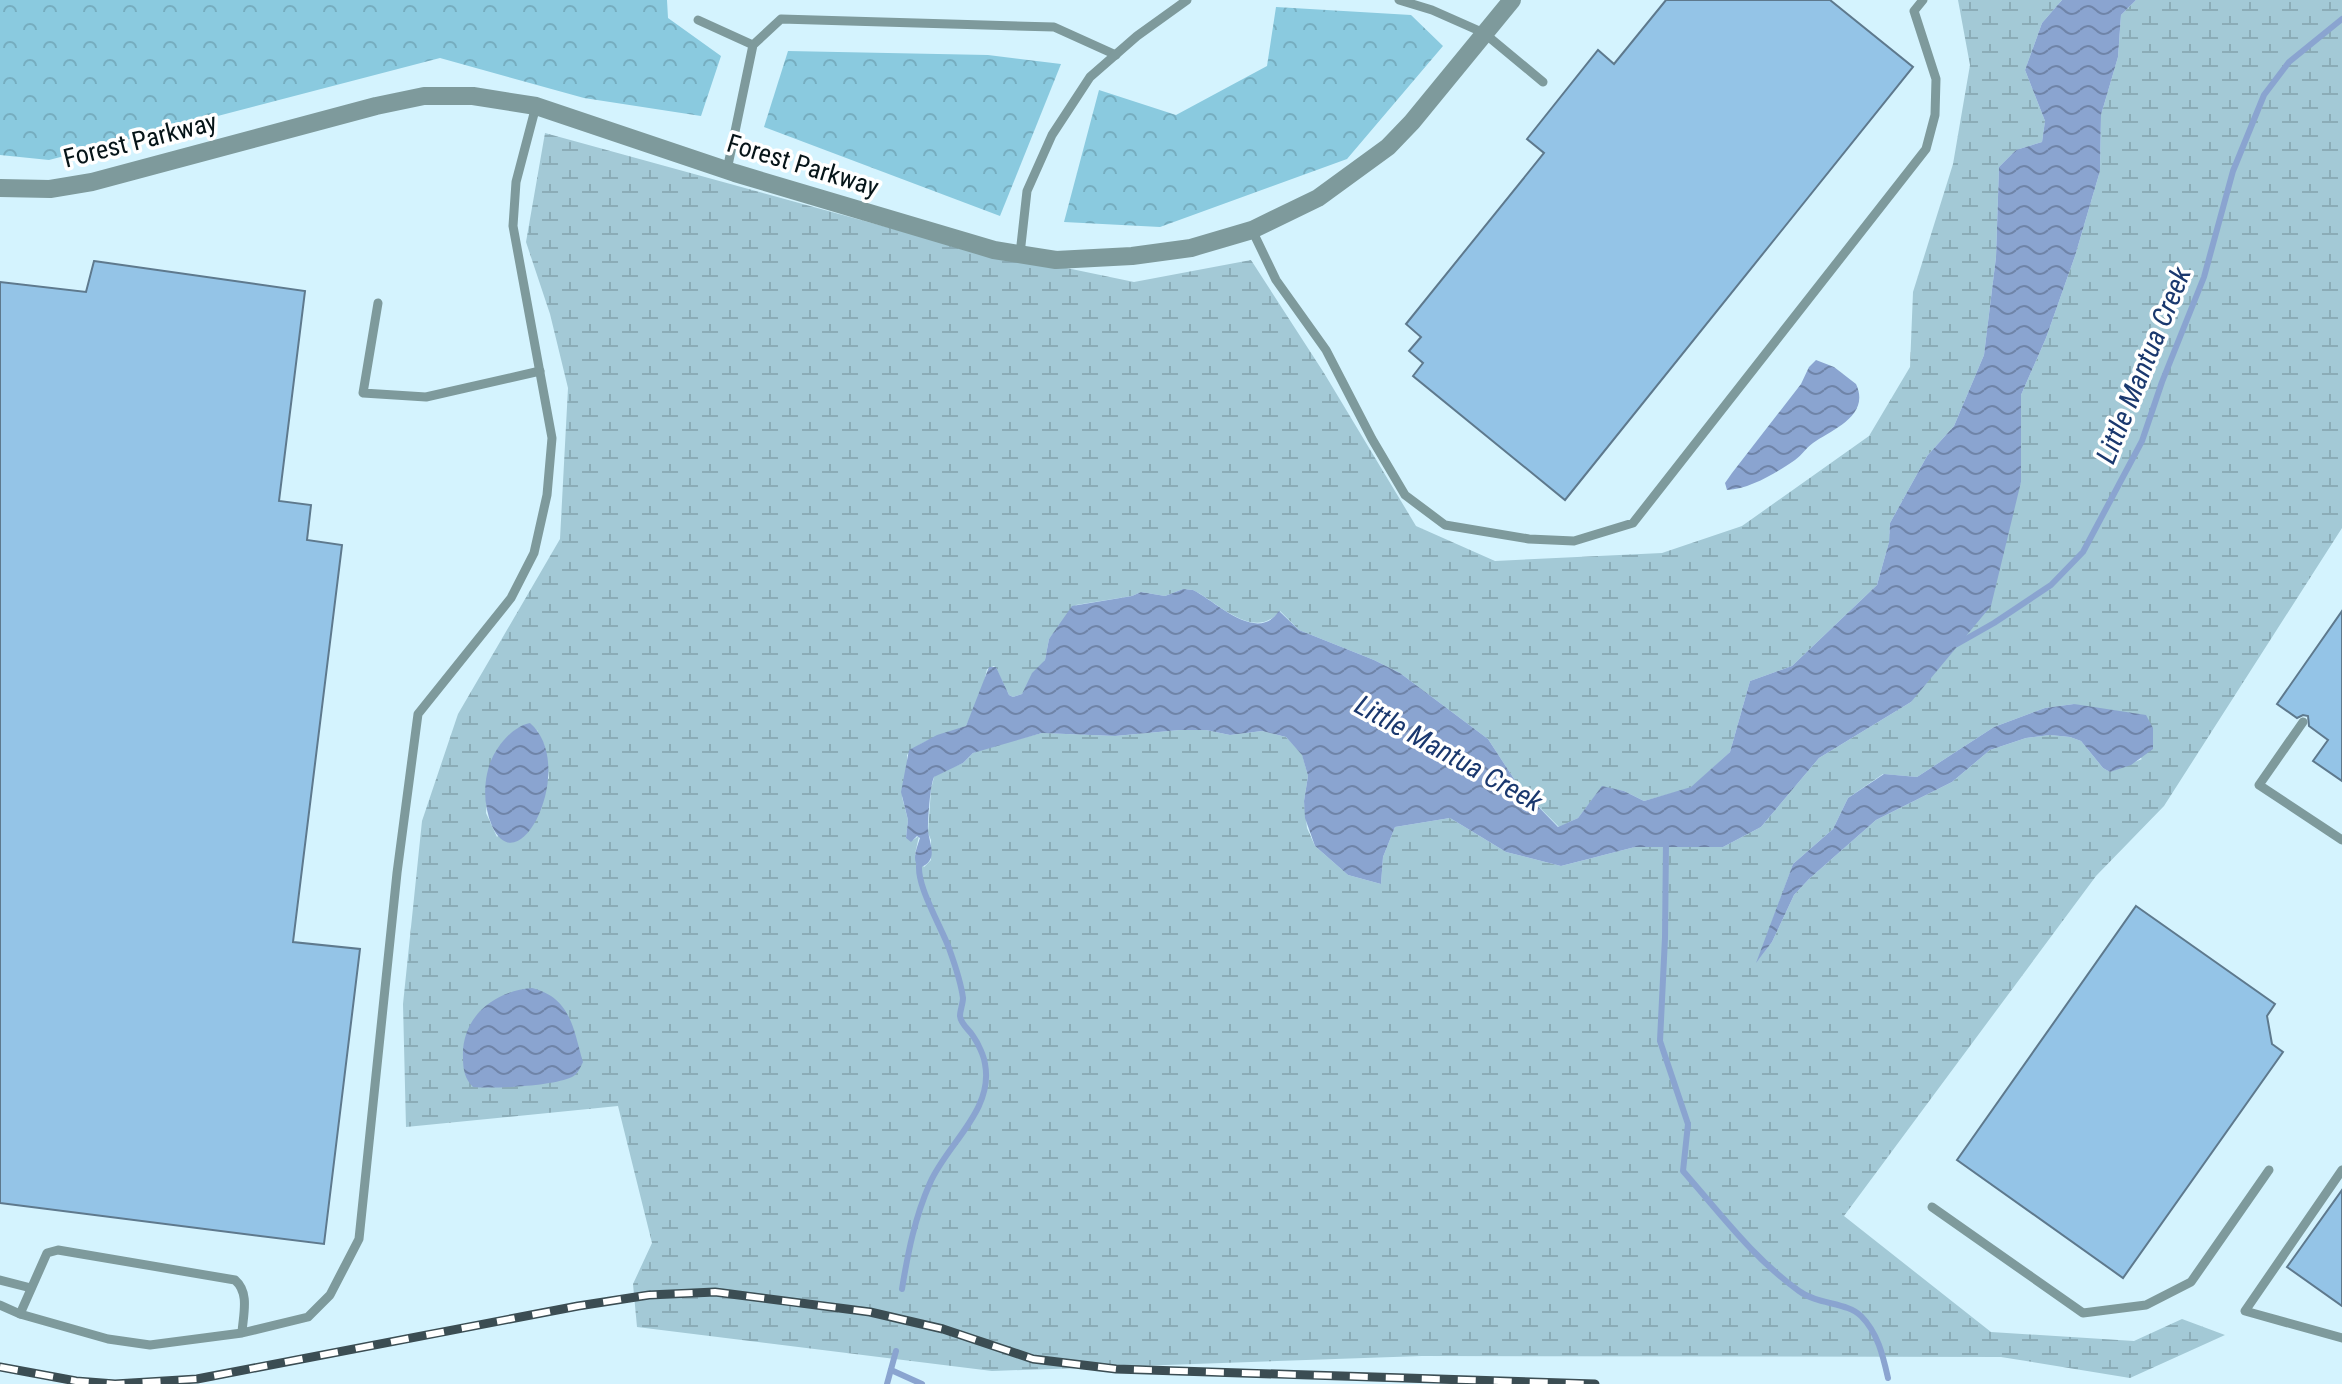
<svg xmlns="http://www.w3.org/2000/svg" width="2342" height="1384" font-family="'Roboto Condensed',sans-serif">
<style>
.forest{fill:url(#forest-crowns)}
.wetland{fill:url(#wetland-marsh);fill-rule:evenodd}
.water{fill:url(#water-waves)}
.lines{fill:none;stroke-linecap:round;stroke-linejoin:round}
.stream{stroke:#8aa4d0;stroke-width:6}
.building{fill:#94c4e7;stroke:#5e798d;stroke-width:2}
.lane{stroke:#7e9a9c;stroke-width:9}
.street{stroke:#7e9a9c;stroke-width:18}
.rail-casing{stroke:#3b4d53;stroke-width:9}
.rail{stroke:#fff;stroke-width:6;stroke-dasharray:18;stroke-linecap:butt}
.labels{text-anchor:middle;stroke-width:7;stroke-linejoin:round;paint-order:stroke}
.street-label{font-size:26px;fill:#061418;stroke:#fff}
.water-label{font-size:28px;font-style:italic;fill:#1a386e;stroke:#fff}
</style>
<defs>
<pattern id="forest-crowns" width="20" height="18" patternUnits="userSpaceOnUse" patternTransform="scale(2)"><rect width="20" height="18" fill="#8acadf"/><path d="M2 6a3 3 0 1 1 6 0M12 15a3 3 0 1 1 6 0" fill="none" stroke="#76adbf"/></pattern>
<pattern id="wetland-marsh" width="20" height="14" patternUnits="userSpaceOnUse" patternTransform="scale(2)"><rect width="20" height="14" fill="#a3c9d6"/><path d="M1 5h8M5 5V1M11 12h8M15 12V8" fill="none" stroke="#8bacb7"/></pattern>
<pattern id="water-waves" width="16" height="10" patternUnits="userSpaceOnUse" patternTransform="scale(2)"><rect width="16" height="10" fill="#8aa4d0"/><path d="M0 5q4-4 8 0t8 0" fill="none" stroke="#6f84a8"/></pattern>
</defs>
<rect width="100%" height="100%" fill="#d4f3fe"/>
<g class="forest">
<polygon points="0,0 667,0 668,18 721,56 701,116 584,98 440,58 49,160 0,155"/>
<polygon points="1276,7 1411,15 1443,46 1347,159 1160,227 1064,222 1099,90 1176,115 1267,66"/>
<polygon points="788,51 988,55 1061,64 1000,216 764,127"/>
</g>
<path class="wetland" d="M 1958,0 L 2062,0 L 2042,23 L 2025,70 L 2045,121 L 2042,142 L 2016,150 L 1999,167 L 1996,257 L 1984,355 L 1954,426 L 1927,456 L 1890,523 L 1889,542 L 1877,585 L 1792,666 L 1750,681 L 1730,752 L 1691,788 L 1644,801 L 1624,791 L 1602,787 L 1578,818 L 1559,827 L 1520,788 L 1488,739 L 1400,673 L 1374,660 L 1299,630 L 1280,611 C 1254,642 1219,603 1193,590 L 1183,589 L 1165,596 L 1141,592 L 1132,596 L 1076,605 L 1049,639 L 1045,660 L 1022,694 L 1013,697 L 1009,695 L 996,668 L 994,666 L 987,669 L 982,691 L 966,726 C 945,736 924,737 907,755 L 907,774 L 902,797 L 908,820 L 906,838 L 913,840 L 919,836 L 915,854 L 924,867 L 931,860 L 931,840 L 928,833 L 931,789 L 934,777 L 938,773 L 963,763 L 973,753 L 985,748 L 1042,733 L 1115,736 L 1180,730 L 1206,730 L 1230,735 L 1262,731 L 1286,737 L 1302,754 L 1308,776 L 1304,801 L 1307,828 L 1315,846 L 1348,875 L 1381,884 L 1383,857 L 1395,827 L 1450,818 L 1506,852 L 1561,866 L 1635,847 L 1723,847 L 1761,827 L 1819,758 L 1911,702 L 2021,482 L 2021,395 L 2046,338 L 2075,256 L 2100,171 L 2101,115 L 2118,57 L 2121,15 L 2136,0 L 2342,0 L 2342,528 L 2164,806 L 2096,876 L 1844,1216 L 1991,1332 L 2134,1341 L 2182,1319 L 2225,1335 L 2130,1378 L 2001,1357 L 1422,1356 L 992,1371 L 637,1327 L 633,1284 L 652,1243 L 618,1106 L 406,1127 L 403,1004 L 422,821 L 458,714 L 560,539 L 568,388 L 550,314 L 526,242 L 545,133 L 937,241 L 1134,282 L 1251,260 L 1324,373 L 1416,526 L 1495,561 L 1662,553 L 1742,526 L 1869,436 L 1910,367 L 1913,292 L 1953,164 L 1970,65 ZM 2074,704 L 2142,759 L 2110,772 L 2103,768 L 2081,741 L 2070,737 L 2050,735 L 2026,738 L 1990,750 L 1952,782 L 1876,820 L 1809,879 L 1794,895 L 1772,942 L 1758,960 L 1793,864 L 1833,829 L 1848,798 L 1883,774 L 1917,777 L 1994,727 L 2045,708 ZM 537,730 L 544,745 L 549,778 L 497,837 L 486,813 L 488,770 Z"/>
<g class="water">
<path d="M 2062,0 L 2136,0 L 2121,15 L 2118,57 L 2101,115 L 2100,171 L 2075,256 L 2046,338 L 2021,395 L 2021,482 L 1991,606 L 1911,702 L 1819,758 L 1761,827 L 1723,847 L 1635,847 L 1561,866 L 1506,852 L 1450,818 L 1395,827 L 1383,857 L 1381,884 L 1348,875 L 1315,846 L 1305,818 L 1304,801 L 1308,776 L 1302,755 L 1286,737 L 1262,731 L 1230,735 L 1206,730 L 1180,730 L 1115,736 L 1042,733 L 973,753 L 963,763 L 934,777 C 930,786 928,818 928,829 C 929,845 940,860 919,868 C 911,859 917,848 920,838 L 917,836 L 911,842 L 906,838 L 908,820 L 901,792 L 909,750 L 937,735 L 966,726 L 989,667 L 996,667 L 1009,695 L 1013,697 L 1022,694 L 1032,673 L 1045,660 L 1049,639 L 1072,606 L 1132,596 L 1141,592 L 1165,596 L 1183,589 L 1193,590 C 1217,602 1257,644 1279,611 L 1299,630 L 1374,660 L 1400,673 L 1488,739 L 1520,788 L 1558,827 L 1578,818 L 1602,786 L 1624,791 L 1644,801 L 1691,787 L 1730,752 L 1750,681 L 1792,666 L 1877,585 L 1889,542 L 1890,523 L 1927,456 L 1954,426 L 1984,355 L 1996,257 L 1999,167 L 2016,150 L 2042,142 L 2045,121 L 2025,70 L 2042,23 Z"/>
<path d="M 1816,360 L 1834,367 L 1856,384 C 1871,416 1831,430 1813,443 C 1806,448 1802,455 1795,460 C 1776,473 1750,489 1727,490 L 1725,483 L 1732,473 L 1801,384 L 1809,367 Z"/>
<polygon points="2074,704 2146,715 2153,728 2153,749 2131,765 2110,772 2103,768 2081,741 2070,737 2050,735 2026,738 1990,750 1952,782 1876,820 1809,879 1794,895 1772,942 1756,963 1793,864 1833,829 1848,798 1884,774 1917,777 1994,727 2045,708"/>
<path d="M 530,723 C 578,765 520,887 492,826 C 484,807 483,786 489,766 C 495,748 511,727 530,723 Z"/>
<path d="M 532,988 C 571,998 573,1028 583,1062 C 580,1068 578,1074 572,1077 C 553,1086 495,1089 473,1087 C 465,1079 463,1070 463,1058 C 461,1017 494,991 532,988 Z"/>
</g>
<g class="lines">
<g class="stream">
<polyline points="1957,644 1994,623 2051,585 2083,552 2142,441 2162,382 2204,277 2233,171 2264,95 2289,62 2342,19"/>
<path d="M 1666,842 L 1665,938 L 1660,1041 L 1688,1124 L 1683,1171 C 1720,1213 1753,1258 1799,1291 C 1818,1305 1847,1302 1861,1316 C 1878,1333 1883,1356 1888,1378"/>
<path d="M 902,1289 C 908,1252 915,1217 930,1183 C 947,1144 994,1110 985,1064 C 984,1056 978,1043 973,1036 C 969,1029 961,1025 960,1016 C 960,1010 963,1004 963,998 C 961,983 955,965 950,951 C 943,929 913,882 920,860"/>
<polyline points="891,1370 922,1384"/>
<polyline points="887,1384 896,1351"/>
</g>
</g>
<g class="building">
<polygon points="1666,0 1830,0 1913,67 1565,500 1413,376 1423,363 1409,351 1421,337 1406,324 1544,153 1527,139 1598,50 1614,64"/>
<polygon points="94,261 305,291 279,501 311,505 307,540 342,545 293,942 360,949 324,1244 0,1203 0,282 86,292"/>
<polygon points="2342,611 2342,781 2313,761 2328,740 2309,726 2308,716 2303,715 2297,718 2277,704"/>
<polygon points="2136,906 2275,1004 2267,1016 2272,1044 2283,1052 2123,1278 1957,1160"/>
<polygon points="2342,1190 2342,1306 2287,1267"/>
</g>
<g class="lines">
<g class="lane">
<polyline points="1399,0 1432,10 1484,33 1543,82"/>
<polyline points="698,20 753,45"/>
<polyline points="727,170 753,45 781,19 1054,27 1116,55"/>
<polyline points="1252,230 1276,280 1326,350 1372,439 1405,495 1445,525 1529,539 1574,541 1633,523 1926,149 1935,115 1936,79 1914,11 1923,0"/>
<polyline points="1020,254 1027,191 1052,135 1090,77 1137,36 1187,0"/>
<polyline points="378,303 363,393 426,397 540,371"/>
<polyline points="2303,722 2259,785 2342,840"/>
<polyline points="2342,1170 2245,1311 2342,1338"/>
<polyline points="1932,1207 2083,1313 2146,1305 2191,1282 2269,1170"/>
<polyline points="0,1280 31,1288"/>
<polyline points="0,1305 20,1314"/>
<path d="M 242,1333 C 243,1315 250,1293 235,1280 L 58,1250 L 47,1253 L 20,1314 L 108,1339 L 150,1345 L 242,1333 L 308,1317 L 330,1295 L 359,1239 L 397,873 L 418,714 L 511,598 L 534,553 L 547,495 L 552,438 L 513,226 L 516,182 L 536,106"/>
</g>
<polyline class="street" points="0,188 50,189 92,182 376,106 424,96 473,96 536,106 735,173 994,250 1056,260 1132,256 1191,248 1252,230 1318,198 1388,147 1412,122 1512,0"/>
<g class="rail-casing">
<polyline id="rail" points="0,1367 76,1381 115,1384 197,1379 578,1306 649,1295 715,1292 870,1312 943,1329 1033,1359 1116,1369 1595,1384"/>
</g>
<use href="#rail" class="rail"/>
</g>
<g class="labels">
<g class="street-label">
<text transform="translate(140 140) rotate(-14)" y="9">Forest Parkway</text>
<text transform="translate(803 165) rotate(17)" y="9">Forest Parkway</text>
</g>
<g class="water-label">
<text transform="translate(2143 365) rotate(-68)" y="10">Little Mantua Creek</text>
<text transform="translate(1449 753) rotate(29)" y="10">Little Mantua Creek</text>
</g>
</g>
</svg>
